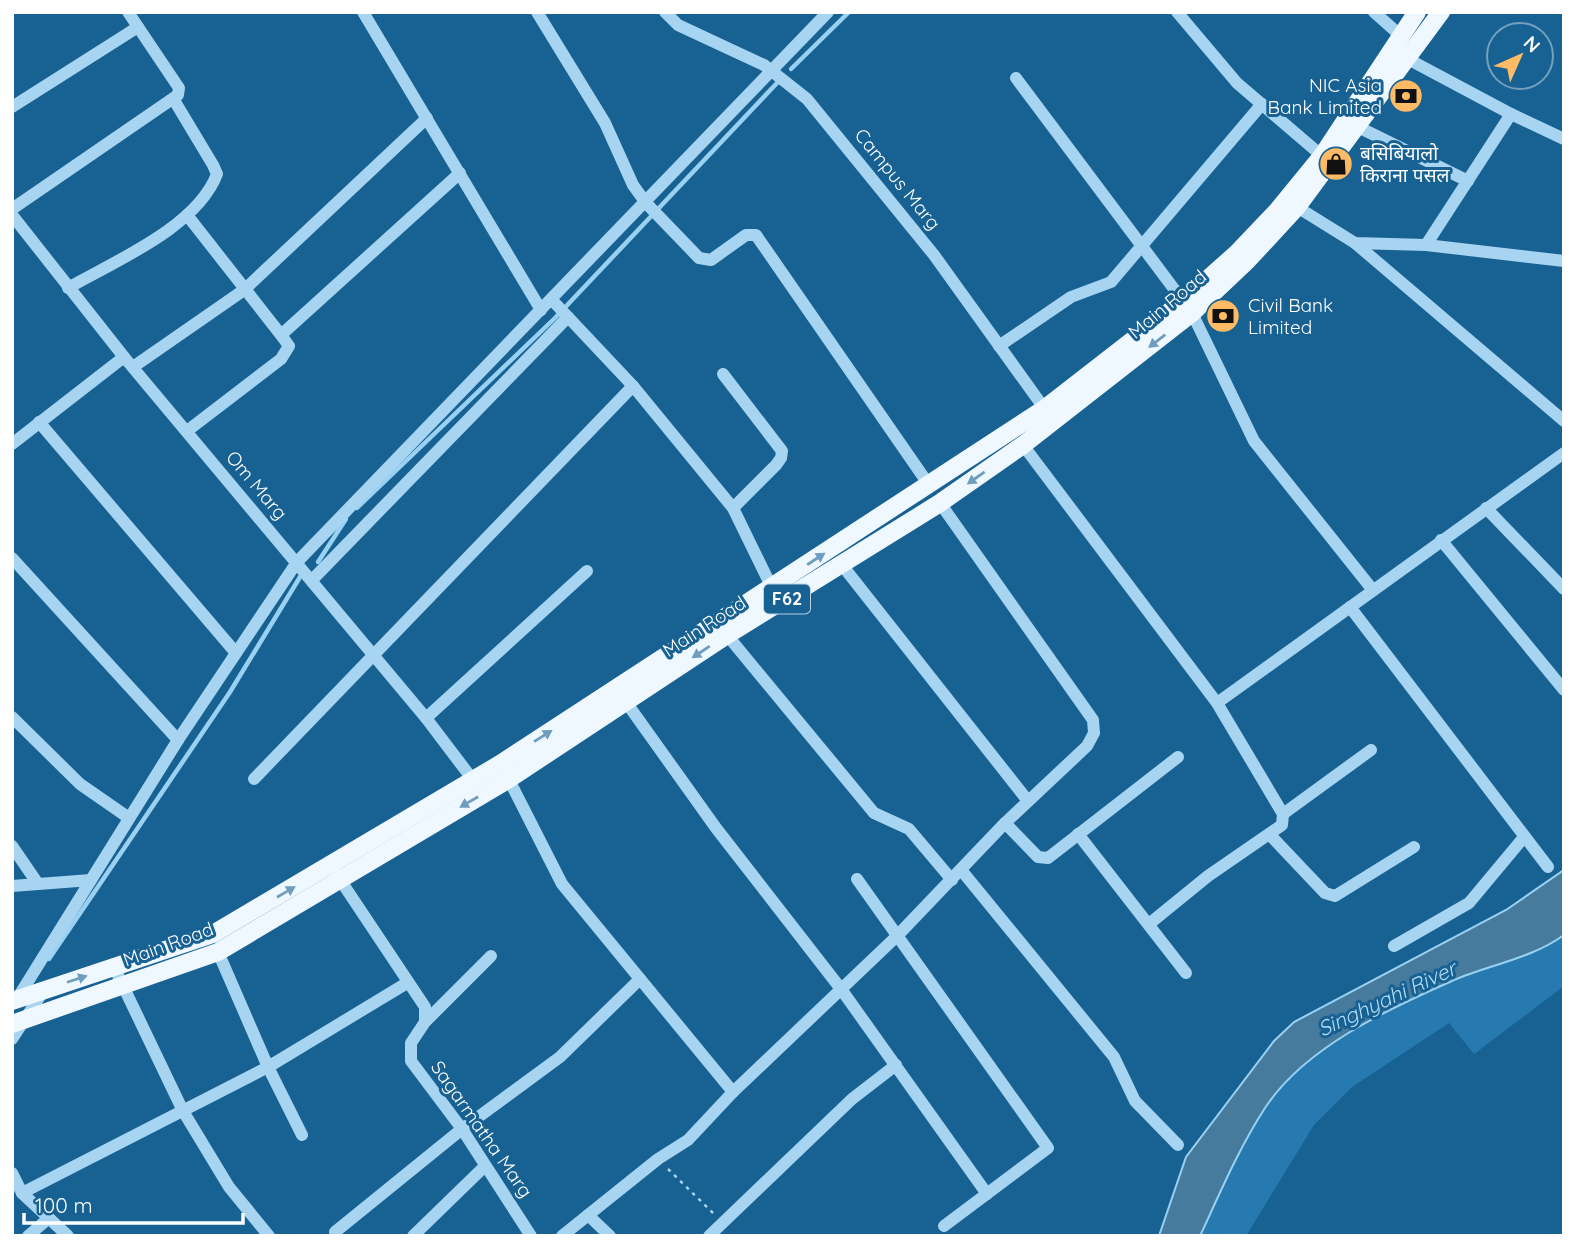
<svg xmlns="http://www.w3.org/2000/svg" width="1576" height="1248" font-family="Quicksand,'Noto Sans Devanagari',sans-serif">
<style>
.green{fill:#277aaf}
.water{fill:#477b9e;stroke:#99d1f3;stroke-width:2}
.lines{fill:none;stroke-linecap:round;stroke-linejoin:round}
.stream{stroke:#99d1f3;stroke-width:4.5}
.path{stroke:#a7d4f0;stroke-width:2.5;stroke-dasharray:3.5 5;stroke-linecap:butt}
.minor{stroke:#a7d4f0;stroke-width:12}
.major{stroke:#f0f8ff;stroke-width:18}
.oneway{fill:#6e9dbe}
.labels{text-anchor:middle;stroke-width:6;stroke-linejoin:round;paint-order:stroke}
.shield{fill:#176193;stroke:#b9d0df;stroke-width:2}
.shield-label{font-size:18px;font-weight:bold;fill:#fff}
.poi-label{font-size:19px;fill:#fff;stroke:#176193;text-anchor:start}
.street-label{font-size:19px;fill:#fff;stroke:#176193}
.water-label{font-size:21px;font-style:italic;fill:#b3ddf7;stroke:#176193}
</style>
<rect width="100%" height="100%" fill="#176193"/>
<path class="green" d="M 1564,935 L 1564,986 L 1474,1054 L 1449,1023 L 1352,1087 L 1314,1125 L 1246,1236 L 1200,1236 C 1220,1193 1239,1148 1265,1108 C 1304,1048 1388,1009 1452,981 C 1488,965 1531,958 1564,935 Z"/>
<path class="water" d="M 1564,870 L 1564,935 C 1531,959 1488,965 1452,981 C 1388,1009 1304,1048 1265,1108 C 1239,1148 1220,1193 1200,1236 L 1159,1236 L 1186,1157 L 1274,1041 L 1294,1022 L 1506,910 Z"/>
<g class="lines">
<g class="stream">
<polyline points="791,69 849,12"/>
<polyline points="357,508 555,318 777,83"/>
<polyline points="318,562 346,519"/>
<polyline points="49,959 230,692 300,577"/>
</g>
<polyline class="path" points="668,1169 713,1213"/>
<g class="minor">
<polyline points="363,12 541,310"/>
<polyline points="537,12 605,123 633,185 646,203 699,258 711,260 746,235 756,235 929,485"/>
<polyline points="665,12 678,25 764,65 807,99 934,255 1049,415"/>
<polyline points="1177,12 1237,83 1328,161"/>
<polyline points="1374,12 1401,36"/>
<polyline points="1406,58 1511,114 1426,245"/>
<polyline points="1016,78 1192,313 1254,441 1372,589"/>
<polyline points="12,107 138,27"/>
<polyline points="1511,114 1564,139"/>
<polyline points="1350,123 1468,181"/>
<polyline points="1297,207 1355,243 1426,245 1564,261"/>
<polyline points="12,209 178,95 179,88 128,12"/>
<polyline points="12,215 124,357 426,718 473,780"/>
<polyline points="187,215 281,335 460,173"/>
<polyline points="1355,243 1564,421"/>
<path d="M 68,288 C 115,261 197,227 217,174 L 213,165 L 174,100"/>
<polyline points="552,300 633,386"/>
<polyline points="999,346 1071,297 1111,282 1262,104"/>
<polyline points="133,367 244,290 427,118"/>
<polyline points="723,374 782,451 781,458 776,465 733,508"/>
<polyline points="39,422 236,653"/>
<polyline points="187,431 281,359 289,346 281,335"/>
<polyline points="12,444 124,357"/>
<polyline points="1023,445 1217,703 1283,814 1282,825 1208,876 1149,924"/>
<polyline points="1486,508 1564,589"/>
<polyline points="1441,540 1564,690"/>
<polyline points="12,558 178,740"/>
<polyline points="842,565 1028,801"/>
<polyline points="312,580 568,317"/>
<polyline points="1350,607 1548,867"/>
<polyline points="727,635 874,813 909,829 952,880"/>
<polyline points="621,695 716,828 841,989 987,1194"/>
<polyline points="1217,703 1564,453"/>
<polyline points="12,717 80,784 129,818"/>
<polyline points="426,718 587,571"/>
<polyline points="505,772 562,884 733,1092"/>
<polyline points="254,779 633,386 733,508 772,588"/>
<polyline points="1283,814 1371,750"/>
<polyline points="1005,823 1038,857 1048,858 1178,757"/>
<polyline points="1078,834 1186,973"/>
<polyline points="1270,835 1325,893 1335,896 1414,847"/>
<polyline points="12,846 38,884"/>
<polyline points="962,871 1114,1057 1135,1101 1178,1145"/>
<polyline points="337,875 425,1007 425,1022 411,1043 411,1061 462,1129 531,1236"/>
<polyline points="857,879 1048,1148 944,1226"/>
<polyline points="12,886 91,880"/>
<polyline points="1394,946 1469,903 1524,837"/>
<polyline points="218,952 268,1067 407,983"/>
<polyline points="114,967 183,1111 229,1187 269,1236"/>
<polyline points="17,999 178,740 297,562 828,12"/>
<polyline points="426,1021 491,956"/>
<polyline points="12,1039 44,990"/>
<polyline points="12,1173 22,1193 68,1236"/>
<polyline points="22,1193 268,1067 302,1135"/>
<polyline points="588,1215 610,1236"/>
<polyline points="335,1232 462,1129 560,1057 640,979"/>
<polyline points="28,1236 49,1218"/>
<polyline points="413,1236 485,1166"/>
<polyline points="562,1236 658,1159 688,1140 733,1092 897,936 1005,823 1087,746 1094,733 1093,720 940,503"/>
<polyline points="709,1236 852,1099 896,1065"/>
</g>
<g class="major">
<polyline points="12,1001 213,934 500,764 1044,409 1183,301 1237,253 1277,211 1322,156 1417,12"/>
<polyline points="12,1024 218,952 509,779 727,635 940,503 1023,445 1192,313 1247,261 1297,207 1441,12"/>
</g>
</g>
<defs><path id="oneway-solid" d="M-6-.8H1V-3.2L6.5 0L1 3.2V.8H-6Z" transform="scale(1.75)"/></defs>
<g class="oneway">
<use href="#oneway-solid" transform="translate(1157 341) rotate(142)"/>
<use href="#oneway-solid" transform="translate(976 478) rotate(145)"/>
<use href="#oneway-solid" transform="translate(816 559) rotate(-33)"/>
<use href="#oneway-solid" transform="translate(701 652) rotate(146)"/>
<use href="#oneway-solid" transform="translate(543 736) rotate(-32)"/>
<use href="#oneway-solid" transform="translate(469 802) rotate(150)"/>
<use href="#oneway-solid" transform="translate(286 892) rotate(-30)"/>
<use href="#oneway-solid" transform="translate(77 979) rotate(-18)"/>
</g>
<defs>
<g id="bank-disc" transform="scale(1.75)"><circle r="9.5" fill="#ffba66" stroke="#176193"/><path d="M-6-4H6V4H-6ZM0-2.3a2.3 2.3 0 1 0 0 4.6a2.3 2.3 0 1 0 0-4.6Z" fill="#111"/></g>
<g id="shop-disc" transform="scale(1.75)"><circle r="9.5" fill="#ffba66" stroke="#176193"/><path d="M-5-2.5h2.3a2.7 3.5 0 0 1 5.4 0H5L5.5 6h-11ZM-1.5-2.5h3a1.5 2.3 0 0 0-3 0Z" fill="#111"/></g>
</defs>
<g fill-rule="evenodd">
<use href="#bank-disc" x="1406" y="96"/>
<use href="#shop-disc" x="1336" y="164"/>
<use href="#bank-disc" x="1223" y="316"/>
</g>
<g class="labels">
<rect class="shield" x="764" y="584.5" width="46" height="29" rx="5"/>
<g class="shield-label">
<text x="787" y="605">F62</text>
</g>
<g class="poi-label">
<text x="1382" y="92" text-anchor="end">NIC Asia<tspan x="1382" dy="22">Bank Limited</tspan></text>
<text x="1360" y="160">बसिबियालो<tspan x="1360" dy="22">किराना पसल</tspan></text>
<text x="1248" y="312">Civil Bank<tspan x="1248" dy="22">Limited</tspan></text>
</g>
<g class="street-label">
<text transform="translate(898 179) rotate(51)" y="7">Campus Marg</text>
<text transform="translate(1167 304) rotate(-40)" y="7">Main Road</text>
<text transform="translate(257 485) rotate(50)" y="7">Om Marg</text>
<text transform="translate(704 626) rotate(-33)" y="7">Main Road</text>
<text transform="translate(168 944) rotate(-20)" y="7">Main Road</text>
<text transform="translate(482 1129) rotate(55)" y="7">Sagarmatha Marg</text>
</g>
<g class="water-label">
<text transform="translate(1387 999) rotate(-25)" y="7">Singhyahi River</text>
</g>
</g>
<rect width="1576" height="1248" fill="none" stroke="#ffffff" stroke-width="28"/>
<g transform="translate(1520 56) rotate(45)"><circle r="33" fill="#176193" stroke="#74a0be" stroke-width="2"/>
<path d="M0-5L12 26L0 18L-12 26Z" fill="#ffba66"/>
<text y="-10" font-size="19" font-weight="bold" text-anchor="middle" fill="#ffffff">N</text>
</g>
<path d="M24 1213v10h219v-10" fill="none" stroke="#ffffff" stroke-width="3.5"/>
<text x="35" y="1213" font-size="21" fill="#ffffff" stroke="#176193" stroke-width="5" paint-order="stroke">100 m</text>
</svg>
